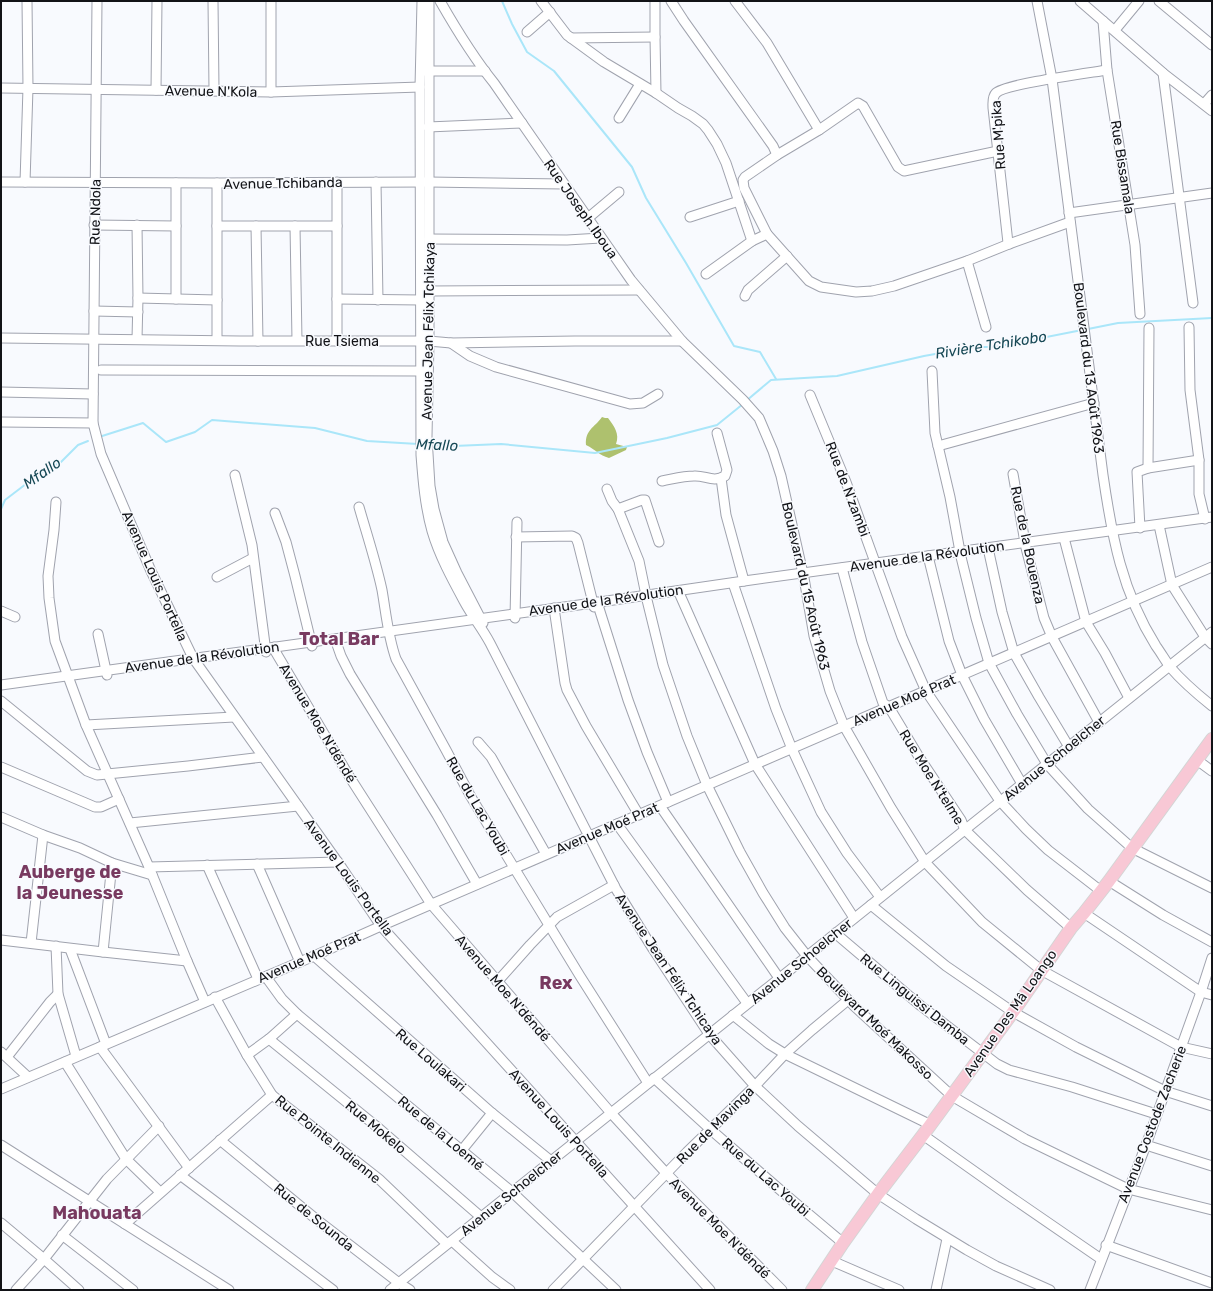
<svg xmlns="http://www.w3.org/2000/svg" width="1213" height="1291" font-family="Rubik,sans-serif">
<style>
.forest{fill:#aec16e}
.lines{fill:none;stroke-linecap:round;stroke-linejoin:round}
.stream{stroke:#aae6f9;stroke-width:2}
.minor-casing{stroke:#a0a3ae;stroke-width:11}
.major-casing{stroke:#d4d5d5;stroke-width:14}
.minor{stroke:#fff;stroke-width:9}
.major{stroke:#f8c8d5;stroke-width:12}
.labels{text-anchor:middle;stroke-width:3;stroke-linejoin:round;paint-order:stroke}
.street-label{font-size:14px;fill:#121317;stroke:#f8fafe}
.water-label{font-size:15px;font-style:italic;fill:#184956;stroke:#f8fafe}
.district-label{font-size:18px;font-weight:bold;fill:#783a60;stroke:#f8fafe}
</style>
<rect width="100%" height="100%" fill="#f8fafe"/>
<path class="forest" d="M 602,417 L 605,418 L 608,418 C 614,426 620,434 616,444 L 627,447 L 626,450 L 609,458 C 599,455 596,450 586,445 C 585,430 594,428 602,417 Z"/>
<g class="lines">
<g class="stream">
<polyline points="502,1 512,24 527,52 554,71 632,167 646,198 686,263 734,346 760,352 776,379"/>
<polyline points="1088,329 1118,323 1212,318"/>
<polyline points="746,401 771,380 837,376 924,356 974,347 995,347 1082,330"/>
<polyline points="99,437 143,423 166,442 195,432 212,420 315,428 367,441 418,444"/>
<polyline points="431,445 454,446 501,444 595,453 667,438 717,425 743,404"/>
<polyline points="1,509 5,500 39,474 61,462 78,445 88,441"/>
</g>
<g class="minor-casing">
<g id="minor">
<polyline points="97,1 93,423 101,454 151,571 193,658 342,868 381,926 710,1290"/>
<polyline points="213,1 214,90"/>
<polyline points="271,1 271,92"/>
<path d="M 422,1 L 420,87 L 421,455 C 423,481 425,506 432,531 C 439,555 452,579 464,601 C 472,616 482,628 490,643 L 616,889 L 653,949 L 709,1034 L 755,1086 L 798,1126 L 878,1194 L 916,1219 L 967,1250 L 996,1266 L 1050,1290"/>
<polyline points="429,1 429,341 427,437 430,486 434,509 443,542 457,573 483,623"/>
<path d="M 440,1 C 456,29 473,57 494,83 L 631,280 L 682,341 L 743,400 L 759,418 L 773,451 L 781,476 L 804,578 L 814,636 L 830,691 L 844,726 L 891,808 L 925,862 L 982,922 L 1041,970 L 1181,1047 L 1212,1054"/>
<polyline points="541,1 567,35 604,62 656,93 678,108 692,116 703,124 708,130 717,144 726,163 752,241"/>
<polyline points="655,1 655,37 656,93"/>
<polyline points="671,1 684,21 773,146 777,155"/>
<polyline points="735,1 767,43 819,130"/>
<path d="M 1037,1 L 1052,79 L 1103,475 C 1112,537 1122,592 1156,646 C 1161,653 1165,660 1170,667 C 1182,681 1197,694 1212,706"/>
<polyline points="1080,1 1163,73 1212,111"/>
<polyline points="1159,1 1212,45"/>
<polyline points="1103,21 1107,70 1135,245 1140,314"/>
<polyline points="1115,30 1139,1"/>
<polyline points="527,32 550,12"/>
<polyline points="571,38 655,37"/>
<polyline points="424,71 485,71"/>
<polyline points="1163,73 1193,303"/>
<polyline points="1,88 271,92 420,87"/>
<polyline points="156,90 157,1"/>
<polyline points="1204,104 1212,95"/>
<polyline points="619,118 640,84"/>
<polyline points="428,127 522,123"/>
<polyline points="998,151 904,171 898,167 863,106 858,103 819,130 777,155 745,177 743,180 744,188 767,234 809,281 821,287 856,292 872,291 894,286 967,261 1009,244 1070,222"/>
<polyline points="1,182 217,183 429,182 564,184"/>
<polyline points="25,182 28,88 27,1"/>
<polyline points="376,182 378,300"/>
<polyline points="217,183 217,340"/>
<polyline points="1069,213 1212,193"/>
<polyline points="690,217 739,201"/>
<polyline points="588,218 619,192"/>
<polyline points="94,225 176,226"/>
<polyline points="137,225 138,298 137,339"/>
<polyline points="217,226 337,226"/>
<polyline points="256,226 258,341"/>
<polyline points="295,226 297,340"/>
<polyline points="429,239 567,240 601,238"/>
<path d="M 1009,244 L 1008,243 L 993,108 C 993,103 992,97 996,93 C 1005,84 1089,73 1107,70"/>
<polyline points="967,261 986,327"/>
<polyline points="706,274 752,241 767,234"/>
<polyline points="429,291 639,290"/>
<polyline points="745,296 748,290 787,256"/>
<polyline points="138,298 217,300"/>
<polyline points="176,299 176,183"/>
<polyline points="337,299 421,300"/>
<polyline points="94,311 138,312"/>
<polyline points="1189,327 1190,390 1199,460 1199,494 1205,519"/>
<polyline points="1,338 240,341 429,341 451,343 575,341 682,341"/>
<polyline points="337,341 337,182"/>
<polyline points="451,343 470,356 496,367 630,404 643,403 658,394"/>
<polyline points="101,370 420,371"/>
<polyline points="932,371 935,433 950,497 961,557 976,618 989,663 1017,714 1047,764 1088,809 1132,848 1212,888"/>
<polyline points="1,392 93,394"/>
<polyline points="810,395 846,482 902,637 926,691 1000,801 1026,829 1048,850 1101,891"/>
<polyline points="1,422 93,423"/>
<polyline points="938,446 1094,403"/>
<polyline points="1148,468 1149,328"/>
<polyline points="1013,474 1026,548 1044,618 1052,637 1099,722"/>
<polyline points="235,475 252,545 266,652"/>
<polyline points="721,478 726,515 744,581"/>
<path d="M 662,481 C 673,479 683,476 694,476 C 705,475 713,483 725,476 L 727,470 L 717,433"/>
<polyline points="607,489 612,501 618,509 639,561 647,600 663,665 687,736 707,785 740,852 763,893 785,928 807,956 854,1006 952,1096 1025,1139 1128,1189 1212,1210"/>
<polyline points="56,502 54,530 48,576 49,598 55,641 86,725 149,867 187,961 205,1002"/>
<path d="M 359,507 C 367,535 376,562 382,590 C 386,613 388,637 396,659 L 446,750 L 471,797 L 580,976 L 648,1083"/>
<polyline points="618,509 642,500 645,500 659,542"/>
<polyline points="275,513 286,542 295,576 312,646"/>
<polyline points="1159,525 1172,585 1205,637 1212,644"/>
<polyline points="1140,528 1137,472 1148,468 1199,460"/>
<polyline points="516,537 572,536 576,538 578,543 594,607"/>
<polyline points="1064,538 1086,622 1105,653 1129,698"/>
<polyline points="988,548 1002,612 1014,653 1039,697 1069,747"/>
<polyline points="928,556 949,641 962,675 984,719 1022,784"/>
<polyline points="842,568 862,642 883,703 889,707 919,757 961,820 965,830 1027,890 1071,928"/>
<polyline points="217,577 253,558"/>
<polyline points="733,583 776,709 792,749 821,812 847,853 880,897"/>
<polyline points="679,591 680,595 755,764 854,918"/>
<polyline points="597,602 628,700 647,752 668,802"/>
<polyline points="554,608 565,683 567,690 586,726 639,815"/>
<polyline points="1,611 15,617"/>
<polyline points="515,618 517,522"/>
<polyline points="98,634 107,675"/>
<polyline points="335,639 341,656 350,674 437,815 477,884"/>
<polyline points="274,647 275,651 349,776 431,904 611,1113 667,1174 782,1290"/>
<polyline points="1,685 593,603 744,581 1212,517"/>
<polyline points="1,701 87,771 97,775 188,766 263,757"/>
<polyline points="86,725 234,717"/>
<polyline points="478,742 491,757 546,854"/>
<polyline points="1197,760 1212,771"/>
<polyline points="1,767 95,807 101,807 119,799"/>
<polyline points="660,806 779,978"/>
<polyline points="1,817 43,835 80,848 112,863 152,875"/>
<polyline points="130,823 298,806"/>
<polyline points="617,824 747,1003"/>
<polyline points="257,864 300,962"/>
<polyline points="207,865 258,979"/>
<polyline points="149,867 338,862"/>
<polyline points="1109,881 1163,915 1212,942"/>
<polyline points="871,905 946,966 1013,1012 1076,1047 1165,1091 1212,1106"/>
<polyline points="1084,913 1201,992 1212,995"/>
<polyline points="835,933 921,1006 997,1064 1009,1070 1072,1087 1156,1114"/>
<polyline points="1,940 103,952 187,961"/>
<polyline points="31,943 43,835"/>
<polyline points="56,946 58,994 76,1056"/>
<polyline points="70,949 106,1044"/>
<polyline points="103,952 112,863"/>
<polyline points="314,956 492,1113 551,1161"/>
<polyline points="266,977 282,999 297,1014 512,1192 616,1290"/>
<polyline points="497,982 530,945 557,917 614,885"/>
<polyline points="215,997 247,1055 272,1095 379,1179 447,1244"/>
<polyline points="733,1015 769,1044 785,1054 931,1125"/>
<polyline points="269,1039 376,1126 481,1217"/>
<polyline points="100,1047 189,1168"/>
<polyline points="1,1052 28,1077"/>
<polyline points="247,1055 269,1039 297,1014"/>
<polyline points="7,1057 50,1002 58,994"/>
<polyline points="65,1062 126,1159 160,1192"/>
<polyline points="654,1078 710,1129 793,1201 843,1243"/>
<polyline points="1,1089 314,956 381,926 1212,567"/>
<polyline points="923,1135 1005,1193 1101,1259"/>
<polyline points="220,1140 316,1219 399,1283 410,1290"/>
<polyline points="1,1145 229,1290"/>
<polyline points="1146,1145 1212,1166"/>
<polyline points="462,1150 492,1113"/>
<polyline points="180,1175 333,1290"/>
<polyline points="1,1223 44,1259 79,1290"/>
<polyline points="125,1224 272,1095"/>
<polyline points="62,1235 133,1290"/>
<polyline points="452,1241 492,1277 510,1290"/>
<polyline points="1106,1245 1212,1283"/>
<polyline points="832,1261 899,1290"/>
<polyline points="16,1290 44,1259 107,1179 159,1126"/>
<polyline points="390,1290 1212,632"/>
<polyline points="553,1290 687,1152 755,1086 785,1054 812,1030 848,1000"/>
<polyline points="936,1290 947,1239"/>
<polyline points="1090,1290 1146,1145 1201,992 1212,958"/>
</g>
</g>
<g class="major-casing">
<polyline id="major" points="812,1290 843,1243 878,1194 923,1135 1013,1012 1071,928 1084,913 1109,881 1212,739"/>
</g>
<use href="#minor" class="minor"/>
<use href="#major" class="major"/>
</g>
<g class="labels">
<g class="street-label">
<text transform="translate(211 91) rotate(1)" y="5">Avenue N'Kola</text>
<text transform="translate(998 135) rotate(-94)" y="5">Rue M'pika</text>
<text transform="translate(1123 167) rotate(81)" y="5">Rue Bissamala</text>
<text transform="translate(283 183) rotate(-1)" y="5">Avenue Tchibanda</text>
<text transform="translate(581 209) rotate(55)" y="5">Rue Joseph Iboua</text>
<text transform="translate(95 212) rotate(-89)" y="5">Rue Ndola</text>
<text transform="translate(428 331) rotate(-89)" y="5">Avenue Jean Félix Tchikaya</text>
<text x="342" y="346">Rue Tsiema</text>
<text transform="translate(1089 368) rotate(83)" y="5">Boulevard du 13 Août 1963</text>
<text transform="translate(848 489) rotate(69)" y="5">Rue de N'zambi</text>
<text transform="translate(1028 545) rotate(78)" y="5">Rue de la Bouenza</text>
<text transform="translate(927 556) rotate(-8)" y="5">Avenue de la Révolution</text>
<text transform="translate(155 576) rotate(66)" y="5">Avenue Louis Portella</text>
<text transform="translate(806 586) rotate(77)" y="5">Boulevard du 15 Août 1963</text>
<text transform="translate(606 600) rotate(-8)" y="5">Avenue de la Révolution</text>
<text transform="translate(202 657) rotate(-8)" y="5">Avenue de la Révolution</text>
<text transform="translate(904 700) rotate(-23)" y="5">Avenue Moé Prat</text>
<text transform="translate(318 723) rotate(59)" y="5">Avenue Moe N'déndé</text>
<text transform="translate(1054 758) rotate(-39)" y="5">Avenue Schoelcher</text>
<text transform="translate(932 777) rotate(58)" y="5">Rue Moe N'telme</text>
<text transform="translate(478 806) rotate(60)" y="5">Rue du Lac Youbi</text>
<text transform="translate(607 828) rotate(-23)" y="5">Avenue Moé Prat</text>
<text transform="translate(349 877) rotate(54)" y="5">Avenue Louis Portella</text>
<text transform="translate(309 957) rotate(-23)" y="5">Avenue Moé Prat</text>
<text transform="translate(801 961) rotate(-39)" y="5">Avenue Schoelcher</text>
<text transform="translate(669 969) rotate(56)" y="5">Avenue Jean Félix Tchicaya</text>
<text transform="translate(503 988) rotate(49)" y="5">Avenue Moe N'déndé</text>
<text transform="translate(915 999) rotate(39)" y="5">Rue Linguissi Damba</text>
<text transform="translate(1010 1013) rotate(-55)" y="5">Avenue Des Mâ Loango</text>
<text transform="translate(875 1023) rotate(44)" y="5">Boulevard Moé Makosso</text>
<text transform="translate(431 1060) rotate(41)" y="5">Rue Loulakari</text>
<text transform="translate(559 1123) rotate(48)" y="5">Avenue Louis Portella</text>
<text transform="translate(1152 1124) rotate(-69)" y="5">Avenue Costode Zacherie</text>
<text transform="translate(715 1125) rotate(-45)" y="5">Rue de Mavinga</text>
<text transform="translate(376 1127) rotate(40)" y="5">Rue Mokelo</text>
<text transform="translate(441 1133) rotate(40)" y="5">Rue de la Loemé</text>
<text transform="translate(328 1139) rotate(39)" y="5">Rue Pointe Indienne</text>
<text transform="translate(766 1177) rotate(41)" y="5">Rue du Lac Youbi</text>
<text transform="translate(511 1193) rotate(-39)" y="5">Avenue Schoelcher</text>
<text transform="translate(314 1217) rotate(39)" y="5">Rue de Sounda</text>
<text transform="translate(720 1228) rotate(45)" y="5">Avenue Moe N'déndé</text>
</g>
<g class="water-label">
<text transform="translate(991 345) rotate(-9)" y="5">Rivière Tchikobo</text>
<text transform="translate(437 445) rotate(2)" y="5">Mfallo</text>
<text transform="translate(42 473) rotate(-35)" y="5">Mfallo</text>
</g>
<g class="district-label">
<text x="339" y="645">Total Bar</text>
<text x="70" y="878">Auberge de<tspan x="70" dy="21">la Jeunesse</tspan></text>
<text x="556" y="989">Rex</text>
<text x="97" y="1219">Mahouata</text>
</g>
</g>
<rect width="1213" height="1291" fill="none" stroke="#121317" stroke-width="4"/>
</svg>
